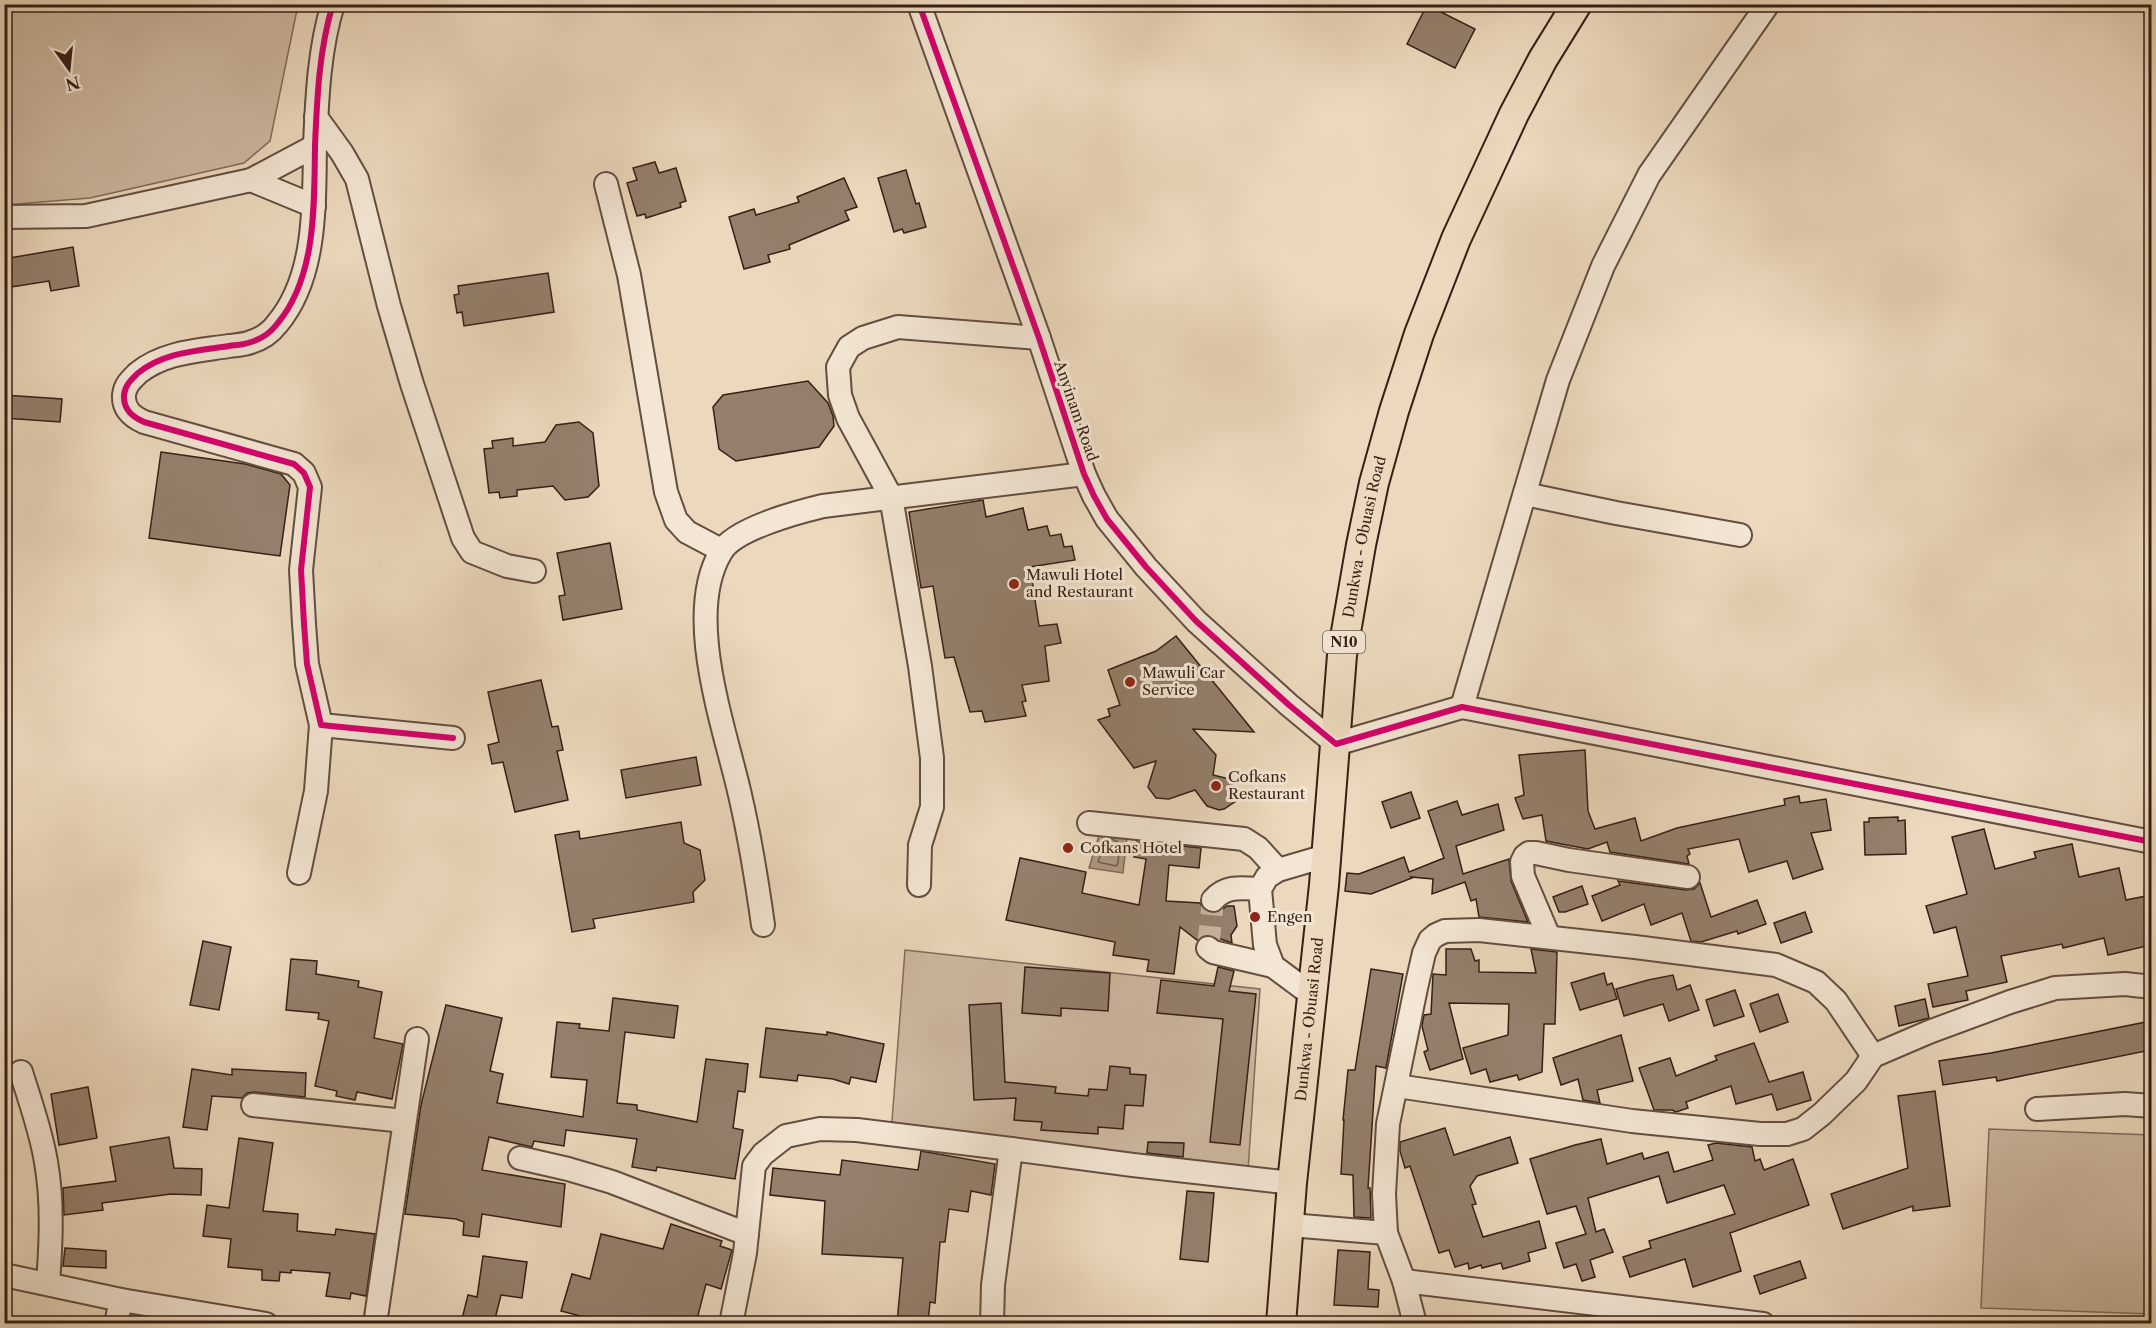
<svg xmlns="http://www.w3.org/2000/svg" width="2156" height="1328" font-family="'Libre Caslon Text',serif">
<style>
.green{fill:#cdb9a1;stroke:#816c5c;stroke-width:1.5}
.water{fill:#ae9a84;stroke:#7e6958;stroke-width:1.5}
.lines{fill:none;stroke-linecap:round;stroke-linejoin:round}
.shore{stroke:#725c4d;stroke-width:1.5}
.building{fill:#94806d;stroke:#351f16;stroke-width:1.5}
.minor-tunnel{stroke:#c7b49c;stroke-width:22;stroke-dasharray:22 11;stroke-linecap:butt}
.minor-casing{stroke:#634e40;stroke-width:26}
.major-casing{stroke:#351f16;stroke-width:32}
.minor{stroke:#f3e6d4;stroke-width:22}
.major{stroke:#ecd9bd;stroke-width:28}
.cycleway-casing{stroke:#f3e6d4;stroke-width:10}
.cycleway{stroke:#d6006c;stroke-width:6}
.poi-dot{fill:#8f2418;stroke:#f3e6d4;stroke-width:2}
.labels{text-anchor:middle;stroke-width:6;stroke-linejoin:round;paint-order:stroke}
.shield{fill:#f3e6d4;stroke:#6e5b4f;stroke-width:1.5}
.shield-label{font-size:14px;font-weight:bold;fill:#351f16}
.street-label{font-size:15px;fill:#351f16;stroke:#f3e6d4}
.poi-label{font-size:15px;fill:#351f16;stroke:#f3e6d4;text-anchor:start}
</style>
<rect width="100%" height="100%" fill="#ecd9bd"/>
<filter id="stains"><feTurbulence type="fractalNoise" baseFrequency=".00333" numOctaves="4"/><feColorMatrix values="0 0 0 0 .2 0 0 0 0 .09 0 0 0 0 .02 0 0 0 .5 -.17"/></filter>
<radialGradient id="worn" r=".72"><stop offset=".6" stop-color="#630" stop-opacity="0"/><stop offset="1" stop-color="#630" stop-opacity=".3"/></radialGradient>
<g class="green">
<polygon points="5,4 298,5 270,141 244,163 90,198 5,205"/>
<polygon points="905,950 1260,989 1248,1171 891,1134"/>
<polygon points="1989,1129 2151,1135 2151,1314 1981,1308"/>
</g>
<polygon class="water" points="1101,829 1127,837 1123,873 1089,868"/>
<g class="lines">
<polyline class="shore" points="1106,838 1098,862 1116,866 1118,863 1120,843 1110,838"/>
</g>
<g class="building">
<polygon points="1427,5 1475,29 1455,68 1407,44"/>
<polygon points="655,162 659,173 676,168 686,201 680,203 681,207 646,218 645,214 637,216 627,183 637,180 633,168"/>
<polygon points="906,170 916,204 919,203 926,227 904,233 902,229 894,232 878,178"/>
<polygon points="844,178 857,207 845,211 849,220 789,245 790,249 768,255 770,262 744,269 729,217 754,209 756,215 799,202 797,197"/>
<polygon points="73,247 79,286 51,291 49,281 4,288 4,259"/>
<polygon points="548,273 554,312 464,326 462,312 457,313 454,295 459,294 458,286"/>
<polygon points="808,381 828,403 833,416 834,426 819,447 736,461 719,449 713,407 723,395"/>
<polygon points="4,395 62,399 60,422 4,418"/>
<polygon points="579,422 593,433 599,486 588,497 565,500 553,486 517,490 517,496 500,498 499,492 489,493 484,449 493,448 492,441 513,438 513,446 545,442 556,425"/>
<polygon points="161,452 245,464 281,474 290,485 280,556 149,538"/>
<polygon points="983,500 986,517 1023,508 1028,530 1047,526 1050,536 1061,534 1064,547 1072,546 1075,560 1030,567 1039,626 1057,624 1061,643 1045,646 1049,681 1022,685 1026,701 1022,702 1026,716 985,722 982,711 970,712 954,657 945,658 933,586 921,588 909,512"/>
<polygon points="610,543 622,609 563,620 559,596 565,595 557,553"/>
<polygon points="1176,636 1254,732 1193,729 1216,755 1213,775 1229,779 1236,790 1236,801 1224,809 1219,810 1207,806 1195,790 1169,799 1156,798 1148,787 1156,761 1134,768 1098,720 1110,716 1108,709 1120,705 1108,670 1156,651"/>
<polygon points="541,680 552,727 558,726 563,750 557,751 568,800 515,812 503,762 492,764 488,745 499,742 488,692"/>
<polygon points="1585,750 1588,811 1595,829 1635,818 1641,841 1677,828 1785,805 1784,799 1799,796 1800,803 1826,799 1831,830 1811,833 1823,869 1793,879 1787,861 1749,872 1739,839 1688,849 1690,854 1687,856 1689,864 1610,852 1607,842 1588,849 1546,841 1542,815 1523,819 1515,798 1524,795 1519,755"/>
<polygon points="696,757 701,785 626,798 621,770"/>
<polygon points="1411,792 1420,818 1391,828 1382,802"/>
<polygon points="1457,801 1462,815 1498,804 1504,830 1456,846 1463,874 1509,859 1511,881 1528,922 1479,917 1476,899 1471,901 1465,882 1432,894 1433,879 1411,877 1412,878 1371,894 1345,891 1347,873 1359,874 1404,857 1409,872 1444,858 1428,811"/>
<polygon points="1898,817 1898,821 1905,820 1906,854 1865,855 1864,822 1869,822 1869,818"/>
<polygon points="681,822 684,843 700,850 705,880 693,892 694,902 593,919 595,928 572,932 555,835 579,831 580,839"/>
<polygon points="1984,829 1995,869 2036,858 2034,852 2072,844 2079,877 2119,868 2126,900 2151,895 2151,945 2108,955 2104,938 2063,948 2062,944 2001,956 2007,982 1966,991 1968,1000 1933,1007 1928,984 1968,976 1956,927 1934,933 1926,906 1967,894 1952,837"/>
<polygon points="1137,842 1163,847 1163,844 1201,848 1199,868 1169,865 1166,901 1200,903 1204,910 1210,913 1217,913 1227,906 1234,906 1237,926 1231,935 1232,943 1209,935 1203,936 1197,940 1180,927 1174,974 1147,971 1149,960 1113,955 1115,942 1006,920 1020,858 1086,872 1082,893 1139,905 1146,859 1134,857"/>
<polygon points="1618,881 1686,890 1694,889 1700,883 1711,917 1757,900 1766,924 1738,934 1737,931 1701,942 1691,941 1682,913 1651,925 1644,904 1602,921 1592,896 1620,885"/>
<polygon points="1582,886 1588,904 1565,912 1559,912 1553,897"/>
<polygon points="1805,912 1812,932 1781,943 1774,923"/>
<polygon points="203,941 231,947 219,1010 190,1005"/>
<polygon points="1446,949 1471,949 1475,961 1479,960 1479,972 1536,973 1531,949 1557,952 1555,1024 1544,1024 1542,1072 1519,1080 1517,1075 1490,1082 1486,1069 1471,1074 1463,1048 1508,1035 1509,1004 1449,1003 1463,1059 1430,1070 1424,1052 1428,1050 1422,1026 1424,1015 1431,1014 1433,974 1446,975"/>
<polygon points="291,959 317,961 316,974 359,981 358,987 382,992 374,1038 403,1044 392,1099 357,1092 355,1100 336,1096 337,1091 315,1086 329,1021 318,1019 319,1013 286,1010"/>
<polygon points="1025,967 1110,973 1108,1011 1061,1008 1061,1016 1022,1013"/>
<polygon points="1218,967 1234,971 1229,991 1256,994 1240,1145 1210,1142 1223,1019 1157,1013 1161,980 1214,986"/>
<polygon points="1371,969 1403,974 1386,1068 1376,1066 1368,1188 1370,1188 1371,1218 1354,1217 1353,1175 1341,1174 1344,1120 1343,1120 1348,1070 1355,1070"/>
<polygon points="1604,973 1607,985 1612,983 1617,999 1580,1010 1571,983"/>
<polygon points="1673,975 1677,990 1690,985 1699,1010 1669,1021 1663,1004 1624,1016 1616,989 1648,980"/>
<polygon points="1735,990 1744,1016 1714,1026 1706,1000"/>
<polygon points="1778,994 1788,1022 1760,1032 1750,1004"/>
<polygon points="613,998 678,1006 674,1038 625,1032 617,1103 637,1105 637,1110 697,1122 706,1059 748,1064 745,1092 738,1091 733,1128 743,1130 735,1179 657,1167 656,1171 632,1167 637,1139 566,1130 564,1146 534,1141 532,1147 489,1137 482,1170 565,1184 561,1227 482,1214 479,1237 463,1235 464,1222 456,1219 405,1214 421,1105 446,1005 502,1018 490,1071 503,1074 497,1103 583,1117 587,1080 551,1077 557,1022 580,1024 579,1028 609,1031"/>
<polygon points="1925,999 1929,1018 1899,1026 1895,1006"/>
<polygon points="1001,1003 1005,1082 1056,1087 1055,1093 1088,1096 1089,1089 1107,1090 1110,1066 1130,1068 1130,1074 1146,1075 1143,1106 1125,1105 1123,1129 1098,1127 1098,1134 1041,1130 1042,1122 1014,1120 1016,1098 974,1100 969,1005"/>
<polygon points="2151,1021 2151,1050 1997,1081 1996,1077 1943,1085 1939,1061 1991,1053"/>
<polygon points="766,1028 827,1035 827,1032 884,1044 876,1082 851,1077 849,1084 833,1079 798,1075 797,1081 760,1077"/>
<polygon points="1621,1035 1633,1081 1597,1090 1600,1103 1583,1100 1578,1079 1561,1085 1553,1058"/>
<polygon points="1754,1043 1769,1082 1803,1072 1811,1100 1777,1110 1772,1094 1736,1104 1731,1086 1686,1102 1688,1108 1676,1112 1672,1110 1654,1110 1639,1068 1670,1058 1676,1076 1717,1060 1715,1056"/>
<polygon points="192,1069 232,1075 232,1069 306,1073 305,1097 254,1092 247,1093 242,1098 212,1096 207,1130 183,1127"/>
<polygon points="88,1087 97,1138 59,1145 51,1094"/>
<polygon points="1935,1091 1950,1206 1913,1211 1913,1206 1843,1229 1831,1194 1908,1168 1898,1096"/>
<polygon points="1445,1128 1454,1155 1510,1137 1518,1163 1477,1176 1470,1186 1476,1204 1472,1205 1483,1237 1539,1221 1546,1248 1528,1253 1530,1261 1503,1269 1501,1263 1482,1268 1481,1265 1469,1269 1468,1263 1455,1267 1449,1250 1439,1253 1410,1166 1405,1168 1400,1151 1400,1142"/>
<polygon points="169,1137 174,1168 202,1169 201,1195 171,1194 102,1203 103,1210 64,1215 63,1188 116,1181 110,1147"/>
<polygon points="239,1138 273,1143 263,1211 298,1214 297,1231 335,1235 336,1229 375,1234 366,1296 351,1293 350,1299 326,1296 330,1273 291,1270 291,1273 280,1272 279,1281 262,1280 262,1270 228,1267 231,1239 203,1236 207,1205 229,1208"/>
<polygon points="1601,1139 1607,1164 1642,1153 1644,1159 1668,1152 1674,1172 1713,1160 1708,1145 1716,1143 1752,1147 1755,1161 1760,1159 1764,1170 1793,1159 1809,1205 1730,1233 1741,1271 1693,1287 1685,1259 1630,1277 1623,1257 1651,1248 1649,1241 1735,1214 1724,1185 1667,1203 1659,1176 1588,1198 1596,1232 1604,1229 1613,1252 1590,1260 1595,1277 1582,1281 1576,1264 1564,1268 1556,1243 1586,1234 1576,1206 1547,1214 1530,1159 1575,1145"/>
<polygon points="1148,1142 1184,1143 1183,1157 1147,1153"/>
<polygon points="921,1151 995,1164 991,1195 971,1191 968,1212 949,1209 945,1242 940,1242 935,1303 930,1302 928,1323 897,1323 903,1258 822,1254 825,1201 770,1195 773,1168 840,1175 842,1160 918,1170"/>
<polygon points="1187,1191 1214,1193 1208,1262 1180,1259"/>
<polygon points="671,1224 722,1241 720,1246 732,1250 721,1289 706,1284 696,1323 650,1323 624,1317 622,1323 607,1323 561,1311 572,1274 590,1279 601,1234 663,1249"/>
<polygon points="65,1248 106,1251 106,1268 63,1266"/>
<polygon points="1338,1250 1370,1252 1368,1289 1379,1290 1378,1307 1334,1305"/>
<polygon points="483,1256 527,1262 522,1298 501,1295 494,1323 461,1323 468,1295 477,1297"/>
<polygon points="1800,1261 1806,1278 1760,1294 1754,1276"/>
</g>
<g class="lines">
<polyline class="minor-tunnel" points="1208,948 1213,900"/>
<g class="minor-casing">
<g id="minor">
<path d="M 333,4 C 319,49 317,99 315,145 C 314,203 317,277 277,324 C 271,332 261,339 251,342 C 244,345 236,345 229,346 C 197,351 164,352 138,373 C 131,380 125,385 124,395 C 123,410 133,417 144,422 L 294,464 L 304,473 L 310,487 L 301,570 L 304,624 L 307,664 L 321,725 L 453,738"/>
<polyline points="919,4 1039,338 1084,474 1094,496 1107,519 1146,567 1196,621 1289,705 1336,744 1462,707 2152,842"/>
<polyline points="316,117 342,153 357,179 389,306 412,384 463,538 472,552 507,566 534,571"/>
<polyline points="251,180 314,206"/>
<polyline points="606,184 629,275 666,492 676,520 687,532 721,550"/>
<polyline points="4,217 86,216 251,180 315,146"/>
<polyline points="1525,494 1616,513 1740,535"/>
<polyline points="1462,707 1558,380 1603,266 1649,175 1768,4"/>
<polyline points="1089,823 1244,839 1258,848 1278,870"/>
<polyline points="299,873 316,791 321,725"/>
<polyline points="919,885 920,845 932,807 932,758 920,666 891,497 848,418 840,395 838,367 849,347 863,338 898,327 1039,338"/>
<path d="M 1213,900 C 1226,885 1242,888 1260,889"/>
<path d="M 763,925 C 757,882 750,838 740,795 C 725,728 683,615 721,552 C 734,529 798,512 823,506 L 1084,474"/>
<polyline points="1549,937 1523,876 1522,862 1525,856 1529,853 1536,853 1569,860 1688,877"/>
<polyline points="1208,948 1213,952 1273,966"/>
<polyline points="1312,995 1273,966 1265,945 1260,889 1267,877 1278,870 1326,856"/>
<path d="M 21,1072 C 30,1101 41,1131 46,1162 C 53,1202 51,1243 48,1283"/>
<polyline points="1397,1086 1632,1121 1760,1134 1787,1134 1803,1129 1822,1114 1856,1081 1873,1056 1929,1032 2010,1002 2055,988 2125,984 2152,987"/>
<polyline points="253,1105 404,1121"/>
<polyline points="2037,1109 2125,1104 2152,1106"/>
<polyline points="520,1158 568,1169 612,1182 747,1234"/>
<polyline points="1290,1225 1386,1233"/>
<polyline points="4,1275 121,1300 266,1324"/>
<polyline points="1404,1281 1763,1324"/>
<polyline points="116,1324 121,1300"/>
<polyline points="375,1324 417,1039"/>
<polyline points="731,1324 745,1253 754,1166 763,1154 786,1136 820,1129 857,1130 1011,1149"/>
<polyline points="992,1324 993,1285 1011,1149 1133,1165 1292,1183"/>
<polyline points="1415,1324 1404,1281 1386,1233 1384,1194 1388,1124 1416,988 1424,953 1430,940 1436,935 1445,931 1479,930 1635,947 1776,965 1816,982 1836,1001 1873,1056"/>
</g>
</g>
<g class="major-casing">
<g id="major">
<path id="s1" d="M 1281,1324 L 1292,1183 L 1324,885 L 1342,655 L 1361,545 L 1374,483 L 1394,411 L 1419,334 L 1456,239 L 1514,114 L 1543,59 L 1577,4"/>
</g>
</g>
<use href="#minor" class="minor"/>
<use href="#major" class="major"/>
<g class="cycleway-casing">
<g id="cycleway">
<path d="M 333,4 C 319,49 317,99 315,145 C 314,203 317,277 277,324 C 271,332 261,339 251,342 C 244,345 236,345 229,346 C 197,351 164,352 138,373 C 131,380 125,385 124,395 C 123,410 133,417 144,422 L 294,464 L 304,473 L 310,487 L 301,570 L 304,624 L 307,664 L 321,725 L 453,738"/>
<polyline points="919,4 1039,338 1084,474 1094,496 1107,519 1146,567 1196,621 1289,705 1336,744 1462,707 2152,842"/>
</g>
</g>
<use href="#cycleway" class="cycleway"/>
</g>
<g class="poi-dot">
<circle cx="1014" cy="584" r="6"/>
<circle cx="1130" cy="682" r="6"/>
<circle cx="1216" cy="786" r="6"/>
<circle cx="1068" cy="848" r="6"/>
<circle cx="1255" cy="917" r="6"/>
</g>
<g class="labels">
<rect class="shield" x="1323" y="631" width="42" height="22" rx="4.5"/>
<g class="shield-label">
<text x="1344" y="647">N10</text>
</g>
<g class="street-label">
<text transform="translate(1076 411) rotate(71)" y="5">Anyinam Road</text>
<text dy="5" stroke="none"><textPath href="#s1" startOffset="792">Dunkwa - Obuasi Road</textPath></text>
<text dy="5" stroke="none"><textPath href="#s1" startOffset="306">Dunkwa - Obuasi Road</textPath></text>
</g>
<g class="poi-label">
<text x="1026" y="580">Mawuli Hotel<tspan x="1026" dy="17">and Restaurant</tspan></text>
<text x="1142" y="678">Mawuli Car<tspan x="1142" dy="17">Service</tspan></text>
<text x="1228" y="782">Cofkans<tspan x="1228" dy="17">Restaurant</tspan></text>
<text x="1080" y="853">Cofkans Hotel</text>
<text x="1267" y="922">Engen</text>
</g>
</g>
<rect width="2156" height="1328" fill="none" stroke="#ecd9bd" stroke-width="24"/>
<rect x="6" y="6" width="2144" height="1316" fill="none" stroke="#351f16" stroke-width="3"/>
<rect x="12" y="12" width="2132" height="1304" fill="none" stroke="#351f16" stroke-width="1.5"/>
<g transform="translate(69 69) rotate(165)" stroke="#f3e6d4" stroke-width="4.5" paint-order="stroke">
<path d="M0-4.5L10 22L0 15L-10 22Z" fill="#351f16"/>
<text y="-9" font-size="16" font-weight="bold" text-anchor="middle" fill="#351f16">N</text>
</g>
<rect width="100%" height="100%" filter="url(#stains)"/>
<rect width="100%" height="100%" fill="url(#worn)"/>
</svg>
